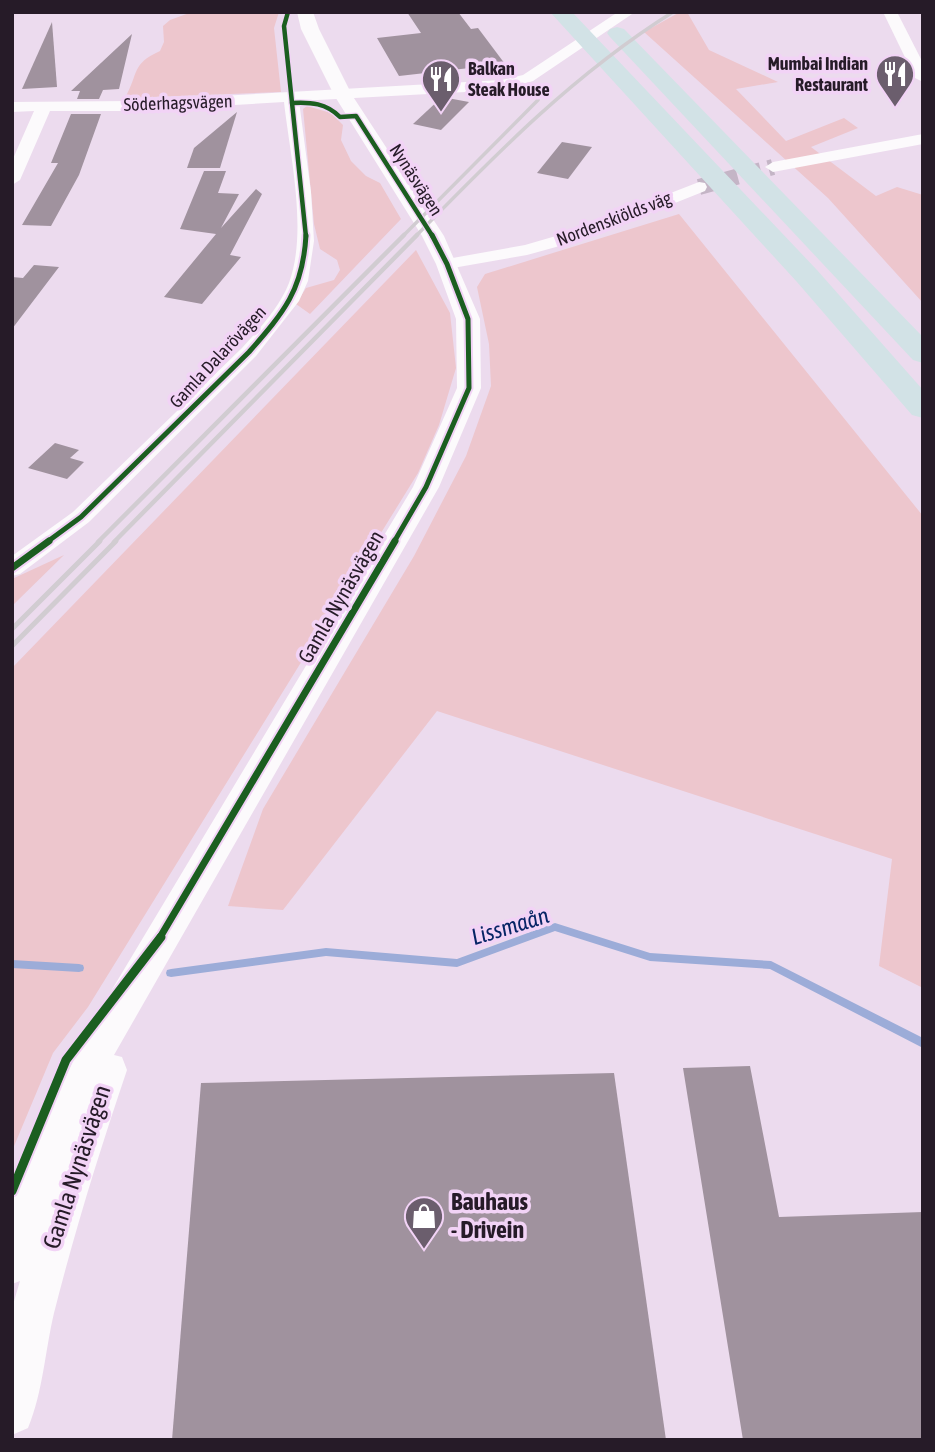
<svg xmlns="http://www.w3.org/2000/svg" width="935" height="1452" font-family="'Asap Condensed',sans-serif">
<style>
.green{fill:#edc6cd}
.lines{fill:none;stroke-linecap:round;stroke-linejoin:round}
.stream{fill:#9cacd8;fill-rule:evenodd}
.building{fill:#a0929e}
.minor-tunnel{stroke:#c4b5c6;stroke-width:16;stroke-dasharray:16 8;stroke-linecap:butt}
.minor{fill:#fcfafc;fill-rule:evenodd}
.tertiary{fill:#fcfafc;fill-rule:evenodd}
.motorway{fill:#d2e2e6;fill-rule:evenodd}
.rail-far2{stroke:#d1ccd1;stroke-width:3.5}
.rail-far1{stroke:#d1ccd1;stroke-width:4.5}
.rail{stroke:#d1ccd1;stroke-width:5}
.cycleway-far3-casing{stroke:#f2d3f6;stroke-width:7}
.cycleway-far2-casing{stroke:#f2d3f6;stroke-width:9}
.cycleway-far1-casing{stroke:#f2d3f6;stroke-width:11}
.cycleway-casing{stroke:#f2d3f6;stroke-width:13}
.cycleway-far3{stroke:#1b5e20;stroke-width:4.5}
.cycleway-far2{stroke:#1b5e20;stroke-width:5}
.cycleway-far1{stroke:#1b5e20;stroke-width:7}
.cycleway{stroke:#1b5e20;stroke-width:9}
.labels{text-anchor:middle;stroke-width:7;stroke-linejoin:round;paint-order:stroke}
.far-poi-label{font-size:18px;font-weight:bold;fill:#261b28;stroke:#f2d3f6;text-anchor:end}
.far-street-label{font-size:18px;fill:#261b28;stroke:#f2d3f6}
.street-label{font-size:21px;fill:#261b28;stroke:#f2d3f6}
.water-label{font-size:23px;font-style:italic;fill:#062465;stroke:#f2d3f6}
.near-street-label{font-size:24px;fill:#261b28;stroke:#f2d3f6}
.near-poi-label{font-size:24px;font-weight:bold;fill:#261b28;stroke:#f2d3f6;text-anchor:start}
</style>
<rect width="100%" height="100%" fill="#ecdbee"/>
<g class="green">
<path d="M 192,12 L 279,12 L 274,28 L 281,92 L 125,98 C 139,73 131,64 160,51 L 164,42 L 163,26 L 170,20 Z"/>
<polygon points="680,12 687,12 709,50 778,82 736,89 786,141 844,118 858,128 811,147 876,196 897,187 923,195 923,303 828,198 644,32"/>
<polygon points="307,106 331,113 343,125 341,140 351,161 366,176 380,183 401,219 310,314 296,304 306,288 334,280 340,270 337,260 320,249 314,224 303,109"/>
<polygon points="679,214 923,516 923,988 879,966 892,859 437,711 283,910 228,906 263,809 414,556 466,456 491,386 489,344 477,287 485,274"/>
<polygon points="416,250 450,313 456,368 439,425 418,473 88,1007 53,1053 12,1151 12,668"/>
<polygon points="64,555 12,606 12,579"/>
</g>
<g class="lines">
<g class="stream">
<polygon points="555,923 650,953 771,961 923,1038 923,1048 770,969 650,961 555,931 457,967 326,956 171,977 167,976 166,973 167,970 171,969 326,948 457,959"/>
<polygon points="12,960 79,964 83,965 84,968 83,971 79,972 12,968"/>
</g>
</g>
<g class="building">
<polygon points="407,12 458,12 471,29 478,28 505,64 399,76 377,38 421,33"/>
<polygon points="52,22 57,87 22,89"/>
<polygon points="132,34 119,89 103,90 99,99 77,99 80,91 71,91"/>
<polygon points="442,97 469,102 441,130 413,124"/>
<polygon points="237,112 220,168 187,168 194,148"/>
<polygon points="71,114 101,114 79,175 51,226 22,225 58,163 51,163"/>
<polygon points="562,142 592,147 568,179 537,173"/>
<polygon points="204,171 226,171 218,193 239,194 221,228 256,189 262,194 230,255 241,257 202,304 164,297 216,234 180,229"/>
<polygon points="34,265 59,267 12,329 12,277 23,278"/>
<polygon points="55,443 79,450 70,458 84,462 67,479 28,468"/>
<polygon points="750,1066 779,1217 923,1212 923,1440 743,1440 683,1068"/>
<polygon points="614,1073 666,1440 172,1440 201,1083"/>
</g>
<g class="lines">
<polyline class="minor-tunnel" points="699,187 773,167"/>
<g class="minor">
<path d="M 618,12 L 635,12 L 533,81 L 502,90 L 299,101 L 311,192 L 314,241 L 308,281 L 299,301 L 256,356 L 89,522 L 20,574 L 12,576 L 12,556 L 73,512 L 242,348 C 260,328 279,308 289,283 C 308,231 290,156 284,102 L 132,111 L 50,111 L 20,180 L 12,185 L 12,161 L 34,111 L 12,112 L 12,102 L 132,101 L 502,80 L 523,75 Z"/>
<polygon points="883,12 897,12 923,63 923,82 915,78"/>
<polygon points="923,134 923,144 773,172 765,167 773,162"/>
<polygon points="699,182 705,183 707,187 705,191 585,239 527,255 447,269 438,264 447,259 525,245 573,231"/>
</g>
<path class="tertiary" d="M 297,12 L 313,12 L 319,29 L 352,95 L 444,236 L 480,319 L 481,388 L 439,487 L 114,1055 L 122,1057 L 127,1070 C 100,1150 75,1230 54,1313 C 45,1351 43,1392 28,1428 L 12,1435 L 12,1308 L 20,1281 L 12,1284 L 12,1199 L 29,1154 L 89,1028 L 413,487 L 457,388 L 456,319 L 436,264 L 422,236 L 334,95 L 301,29 Z"/>
<g class="motorway">
<polygon points="550,12 572,12 817,270 923,390 923,418 912,415 797,282"/>
<polygon points="617,27 624,29 923,337 923,363 913,360 610,37 607,33 610,29"/>
</g>
<g class="rail-far2">
<polyline points="402,237 538,100"/>
<path d="M 415,237 C 496,154 574,74 673,12"/>
</g>
<g class="rail-far1">
<polyline points="98,542 404,235"/>
<polyline points="114,542 417,235"/>
</g>
<g class="rail">
<polyline points="12,629 100,541"/>
<polyline points="12,646 116,541"/>
</g>
<g class="cycleway-far3-casing">
<g id="cycleway-far3">
<polyline points="288,12 284,26 306,237"/>
<path d="M 292,103 C 311,102 326,103 340,117 L 356,116 L 433,237"/>
</g>
</g>
<g class="cycleway-far2-casing">
<g id="cycleway-far2">
<path d="M 47,542 L 81,517 L 249,352 C 284,312 303,290 306,235"/>
<polyline points="394,542 426,487 469,388 468,319 447,264 432,235"/>
</g>
</g>
<g class="cycleway-far1-casing">
<g id="cycleway-far1">
<polyline points="12,568 49,541"/>
<polyline points="159,939 395,541"/>
</g>
</g>
<g class="cycleway-casing">
<polyline id="cycleway" points="12,1191 66,1060 161,937"/>
</g>
<use href="#cycleway-far3" class="cycleway-far3"/>
<use href="#cycleway-far2" class="cycleway-far2"/>
<use href="#cycleway-far1" class="cycleway-far1"/>
<use href="#cycleway" class="cycleway"/>
</g>
<defs>
<g id="restaurant-pin" transform="scale(2.0125)"><path d="M0 17L-7.5 6A9.5 9.5 0 1 1 7.5 6Z" fill="#6b5e6d" stroke="#f2d3f6"/><path d="M-5-6h1v4h1v-4h1v4h1v-4h1v5L-1.5 .5V6h-2V.5L-5-1ZM5-6V6H3V1.5H1.5Q1.5-4 5-6Z" fill="#fff"/></g>
<g id="shop-pin" transform="scale(2.0125)"><path d="M0 17L-7.5 6A9.5 9.5 0 1 1 7.5 6Z" fill="#6b5e6d" stroke="#f2d3f6"/><path d="M-5-2.5h2.3a2.7 3.5 0 0 1 5.4 0H5L5.5 6h-11ZM-1.5-2.5h3a1.5 2.3 0 0 0-3 0Z" fill="#fff"/></g>
</defs>
<g fill-rule="evenodd">
<use href="#restaurant-pin" x="895" y="74"/>
<use href="#restaurant-pin" x="441" y="79"/>
<use href="#shop-pin" x="424" y="1216"/>
</g>
<g class="labels">
<g class="far-poi-label">
<text x="868" y="70">Mumbai Indian<tspan x="868" dy="21">Restaurant</tspan></text>
<text x="468" y="75" text-anchor="start">Balkan<tspan x="468" dy="21">Steak House</tspan></text>
</g>
<g class="far-street-label">
<text transform="translate(178 103) rotate(-2)" y="6">Söderhagsvägen</text>
<text transform="translate(416 180) rotate(57)" y="6">Nynäsvägen</text>
<text transform="translate(614 219) rotate(-21)" y="6">Nordenskiölds väg</text>
<text transform="translate(218 357) rotate(-47)" y="6">Gamla Dalarövägen</text>
</g>
<g class="street-label">
<text transform="translate(341 597) rotate(-60)" y="7">Gamla Nynäsvägen</text>
</g>
<g class="water-label">
<text transform="translate(510 926) rotate(-17)" y="8">Lissmaån</text>
</g>
<g class="near-street-label">
<text transform="translate(77 1167) rotate(-72)" y="8">Gamla Nynäsvägen</text>
</g>
<g class="near-poi-label">
<text x="451" y="1210">Bauhaus<tspan x="451" dy="28">- Drivein</tspan></text>
</g>
</g>
<rect width="935" height="1452" fill="none" stroke="#261b28" stroke-width="28"/>
</svg>
